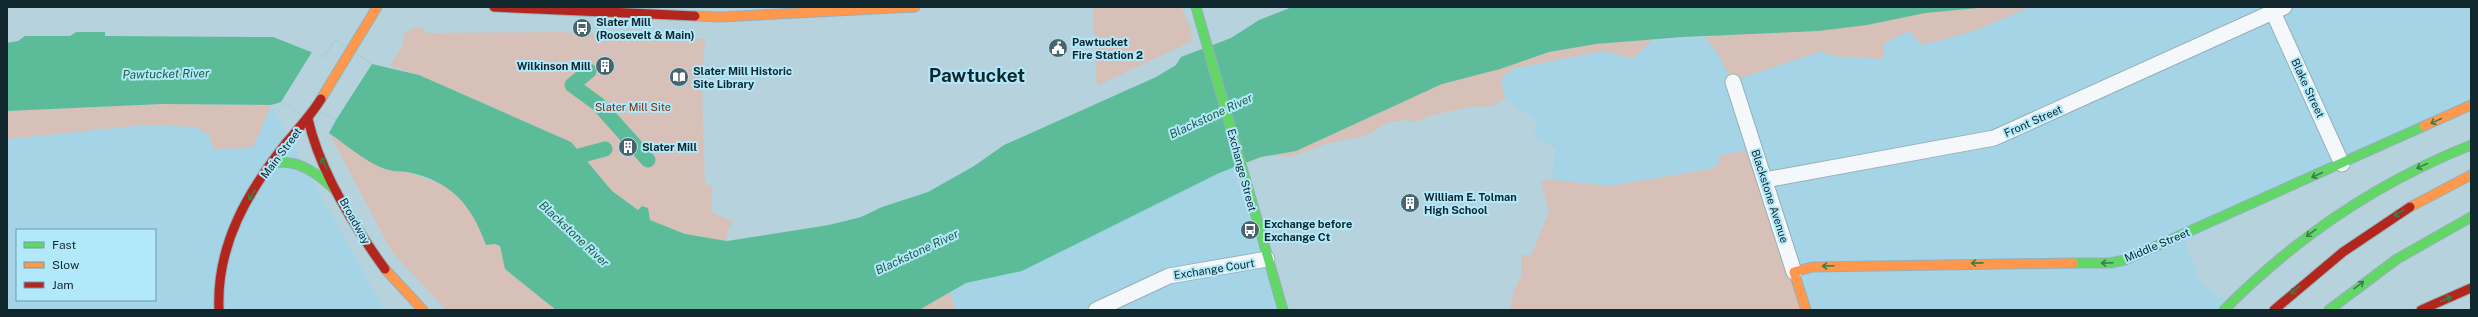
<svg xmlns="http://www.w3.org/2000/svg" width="2478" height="317" font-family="'Public Sans',sans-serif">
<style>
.built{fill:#a4d4e5;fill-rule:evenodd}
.green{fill:#d6c0b8}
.water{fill:#5cbc9a}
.pier{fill:#b6d3dd}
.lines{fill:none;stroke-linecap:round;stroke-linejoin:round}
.canal{stroke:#5cbc9a;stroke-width:15}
.street-casing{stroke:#97afb7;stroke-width:17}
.fast-casing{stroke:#97afb7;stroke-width:11}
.slow-casing{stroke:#97afb7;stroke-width:11}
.jam-casing{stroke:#97afb7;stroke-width:11}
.street{stroke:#f4f8fa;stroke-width:15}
.fast{stroke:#63d668;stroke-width:9}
.slow{stroke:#ff974d;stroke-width:9}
.jam{stroke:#b3261e;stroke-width:9}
.oneway{stroke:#3a7e4b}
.labels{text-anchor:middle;stroke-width:4;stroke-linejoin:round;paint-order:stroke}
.poi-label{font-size:11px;font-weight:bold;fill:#11272e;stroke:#b1e9fb;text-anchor:start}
.street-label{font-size:11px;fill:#11272e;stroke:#b1e9fb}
.park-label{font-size:11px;fill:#7c2d08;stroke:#b1e9fb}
.water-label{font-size:12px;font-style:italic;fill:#205f43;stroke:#b1e9fb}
.town-label{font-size:19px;font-weight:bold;fill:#11272e;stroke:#b1e9fb}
</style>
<rect width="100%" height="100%" fill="#b6d3dd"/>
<g class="built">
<polygon points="2030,7 2471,7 2471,106 2185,241 2200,283 2230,302 2225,310 1801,310 1719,164 1711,168 1610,186 1551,180 1556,149 1534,137 1537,120 1505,99 1501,79 1514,68 1605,51 1632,59 1652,41 1705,38 1717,52 1782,63 1822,51 1832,56 1883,59 1884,43 1909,31 1922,44 1974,31"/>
<path d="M 271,105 L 384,310 L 7,310 L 7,139 L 144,125 L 196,127 L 209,135 L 253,148 ZM 17,230 L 155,230 L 155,300 L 17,300 Z"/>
<polygon points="1230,158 1279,310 956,310 950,292 1008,256"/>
</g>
<g class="green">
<polygon points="1093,7 1181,7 1190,26 1192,41 1097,86"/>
<polygon points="1838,7 2030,7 1974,31 1922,45 1909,31 1884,43 1883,59 1832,56 1822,51 1732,81 1717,52 1705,38"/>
<polygon points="415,27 421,28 428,33 559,32 705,39 702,83 705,189 708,184 712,187 712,213 735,222 729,227 726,241 685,234 650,220 612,191 571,142 419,75 390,66 403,44 404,34"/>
<polygon points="1643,36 1652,41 1632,59 1605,51 1514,68 1501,79 1505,99 1492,106 1469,107 1433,115 1415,122 1408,120 1389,122 1368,135 1326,144 1289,157 1268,155 1238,166 1522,44"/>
<polygon points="162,104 271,105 253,148 213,149 209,135 196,127 144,125 7,139 7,111"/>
<polygon points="329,133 360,155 446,186 471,210 483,237 500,246 505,269 557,310 446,310 392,252"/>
<polygon points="1751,150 1801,310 1510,310 1513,293 1521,276 1521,255 1531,255 1549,213 1541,181 1554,180 1610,186 1711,169 1719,164 1719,155"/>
<polygon points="950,292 956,310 867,310"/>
</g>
<path class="water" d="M 1292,7 L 1989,7 L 1925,13 L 1867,25 L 1818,31 L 1683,37 L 1596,44 L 1549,52 L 1500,69 L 1442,84 L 1296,151 L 1261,157 L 1219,173 L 1022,271 L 966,283 L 919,310 L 556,310 L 505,269 L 500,246 L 495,244 L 486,245 C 471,204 451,181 407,172 C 401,171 394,172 389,170 C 369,165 345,144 329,133 L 336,120 L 322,112 L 315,123 L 281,102 L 271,105 L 162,104 L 7,111 L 7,43 L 18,41 L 25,36 L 70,36 L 76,32 L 105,32 L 105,36 L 273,37 L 324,57 L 335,40 L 372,64 L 419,75 L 571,142 L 612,191 L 638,210 L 642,206 L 648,208 L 650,220 L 685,234 L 727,241 L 829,225 L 861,217 L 882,207 L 928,192 L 974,166 L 1004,145 L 1156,77 L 1176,65 L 1181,57 L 1231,38 L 1259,20 Z"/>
<polygon class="pier" points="335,40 372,64 336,120 322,112 315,123 281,102 312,52 324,57"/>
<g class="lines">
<g class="canal">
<polyline points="589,71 572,85 598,104 648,160"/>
<polyline points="565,164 575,157 605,149"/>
</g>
<g class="street-casing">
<g id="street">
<polyline points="2273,12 2342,164"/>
<polyline points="1733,82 1794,272"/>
<polyline points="1765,180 1994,138 2284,7"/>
<polyline points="1096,310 1169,276 1267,259"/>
</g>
</g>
<g class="fast-casing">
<g id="fast">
<polyline points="1196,7 1283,310"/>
<path d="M 272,163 C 298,159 316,172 334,189"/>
<polyline points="2073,263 2110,263 2125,260 2424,126"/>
<path d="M 2224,310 C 2296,237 2376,183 2471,145"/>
<polyline points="2329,310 2397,259 2471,217"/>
</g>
</g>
<g class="slow-casing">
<g id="slow">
<polyline points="695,16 719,17 915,7"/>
<polyline points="321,99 377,7"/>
<polyline points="2424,126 2471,105"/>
<polyline points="2410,207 2471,175"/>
<polyline points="385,269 423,310"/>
<polyline points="1806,310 1794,272 1812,267 2073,263"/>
</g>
</g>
<g class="jam-casing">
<g id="jam">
<polyline points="494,7 695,16"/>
<path d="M 308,119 C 320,172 353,225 385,269"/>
<path d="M 219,310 C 216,245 248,191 287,142 C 299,128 311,115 321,99"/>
<polyline points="2274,310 2343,252 2410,207"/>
<polyline points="2421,310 2471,288"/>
</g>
</g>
<use href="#street" class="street"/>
<use href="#fast" class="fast"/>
<use href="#slow" class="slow"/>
<use href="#jam" class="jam"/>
</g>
<defs><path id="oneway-shaft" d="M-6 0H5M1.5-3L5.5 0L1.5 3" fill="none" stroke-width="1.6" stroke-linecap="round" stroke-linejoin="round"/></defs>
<g class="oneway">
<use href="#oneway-shaft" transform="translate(2436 121) rotate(155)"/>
<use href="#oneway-shaft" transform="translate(324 163) rotate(-116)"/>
<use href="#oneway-shaft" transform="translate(2422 166) rotate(155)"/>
<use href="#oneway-shaft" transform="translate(2317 175) rotate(156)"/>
<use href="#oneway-shaft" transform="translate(252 195) rotate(121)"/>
<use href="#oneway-shaft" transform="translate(2399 213) rotate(149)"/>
<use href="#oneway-shaft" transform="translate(2311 233) rotate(144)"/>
<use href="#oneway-shaft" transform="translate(1977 263) rotate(179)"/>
<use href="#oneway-shaft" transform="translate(2107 263) rotate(178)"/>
<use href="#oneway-shaft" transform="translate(1828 266) rotate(178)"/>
<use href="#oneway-shaft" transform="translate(2359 285) rotate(-38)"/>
<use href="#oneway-shaft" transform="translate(2295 290) rotate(139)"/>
<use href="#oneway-shaft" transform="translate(2446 299) rotate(-24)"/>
</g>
<defs>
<g id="bus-disc" transform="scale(1)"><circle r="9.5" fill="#4b636b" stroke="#b1e9fb"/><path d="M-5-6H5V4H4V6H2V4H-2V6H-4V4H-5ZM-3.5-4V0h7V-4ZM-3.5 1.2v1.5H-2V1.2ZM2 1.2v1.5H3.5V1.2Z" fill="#fff"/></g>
<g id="civic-disc" transform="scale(1)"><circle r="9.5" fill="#4b636b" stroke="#b1e9fb"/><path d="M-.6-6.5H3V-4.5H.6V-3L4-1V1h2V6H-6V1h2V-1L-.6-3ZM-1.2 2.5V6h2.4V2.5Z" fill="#fff"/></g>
<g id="building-disc" transform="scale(1)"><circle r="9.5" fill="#4b636b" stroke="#b1e9fb"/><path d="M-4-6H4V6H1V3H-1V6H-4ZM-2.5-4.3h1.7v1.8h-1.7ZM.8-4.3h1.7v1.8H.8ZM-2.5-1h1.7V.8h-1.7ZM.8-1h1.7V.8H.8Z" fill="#fff"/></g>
<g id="library-disc" transform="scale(1)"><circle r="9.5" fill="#4b636b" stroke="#b1e9fb"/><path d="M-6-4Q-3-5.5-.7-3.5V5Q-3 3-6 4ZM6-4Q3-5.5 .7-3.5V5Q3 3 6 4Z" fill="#fff"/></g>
</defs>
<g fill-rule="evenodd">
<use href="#bus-disc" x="582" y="28"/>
<use href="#civic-disc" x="1058" y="48"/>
<use href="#building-disc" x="605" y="66"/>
<use href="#library-disc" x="679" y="77"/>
<use href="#building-disc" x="628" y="147"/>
<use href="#building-disc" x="1410" y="203"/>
<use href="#bus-disc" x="1250" y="230"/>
</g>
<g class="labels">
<g class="poi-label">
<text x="596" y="26">Slater Mill<tspan x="596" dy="13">(Roosevelt &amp; Main)</tspan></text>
<text x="1072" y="46">Pawtucket<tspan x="1072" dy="13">Fire Station 2</tspan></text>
<text x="591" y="70" text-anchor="end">Wilkinson Mill</text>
<text x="693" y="75">Slater Mill Historic<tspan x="693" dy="13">Site Library</tspan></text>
<text x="642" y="151">Slater Mill</text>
<text x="1424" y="201">William E. Tolman<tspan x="1424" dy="13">High School</tspan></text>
<text x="1264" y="228">Exchange before<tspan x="1264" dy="13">Exchange Ct</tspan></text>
</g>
<g class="street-label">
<text transform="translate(2308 88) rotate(65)" y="4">Blake Street</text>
<text transform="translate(2033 121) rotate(-24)" y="4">Front Street</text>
<text transform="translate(281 153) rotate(-53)" y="4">Main Street</text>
<text transform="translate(1242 170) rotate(75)" y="4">Exchange Street</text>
<text transform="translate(1770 196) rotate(72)" y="4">Blackstone Avenue</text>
<text transform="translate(355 221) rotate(61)" y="4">Broadway</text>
<text transform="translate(2157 245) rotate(-23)" y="4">Middle Street</text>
<text transform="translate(1214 269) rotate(-9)" y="4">Exchange Court</text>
</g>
<g class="park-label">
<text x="633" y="111">Slater Mill Site</text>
</g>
<g class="water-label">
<text transform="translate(166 74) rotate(-1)" y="4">Pawtucket River</text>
<text transform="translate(1211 116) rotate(-25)" y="4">Blackstone River</text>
<text transform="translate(574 234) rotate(43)" y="4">Blackstone River</text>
<text transform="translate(917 252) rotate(-25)" y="4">Blackstone River</text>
</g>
<g class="town-label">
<text x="977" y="82">Pawtucket</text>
</g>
</g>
<rect width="2478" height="317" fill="none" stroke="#11272e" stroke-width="16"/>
<rect x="16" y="229" width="140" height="72" fill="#b1e9fb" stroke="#719ba9"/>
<rect x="24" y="242" width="20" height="6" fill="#63d668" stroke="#719ba9"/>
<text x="52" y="249" font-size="12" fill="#11272e">Fast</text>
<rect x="24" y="262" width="20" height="6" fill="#ff974d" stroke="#719ba9"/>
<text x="52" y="269" font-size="12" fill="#11272e">Slow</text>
<rect x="24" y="282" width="20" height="6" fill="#b3261e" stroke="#719ba9"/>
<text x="52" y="289" font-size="12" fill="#11272e">Jam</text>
</svg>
